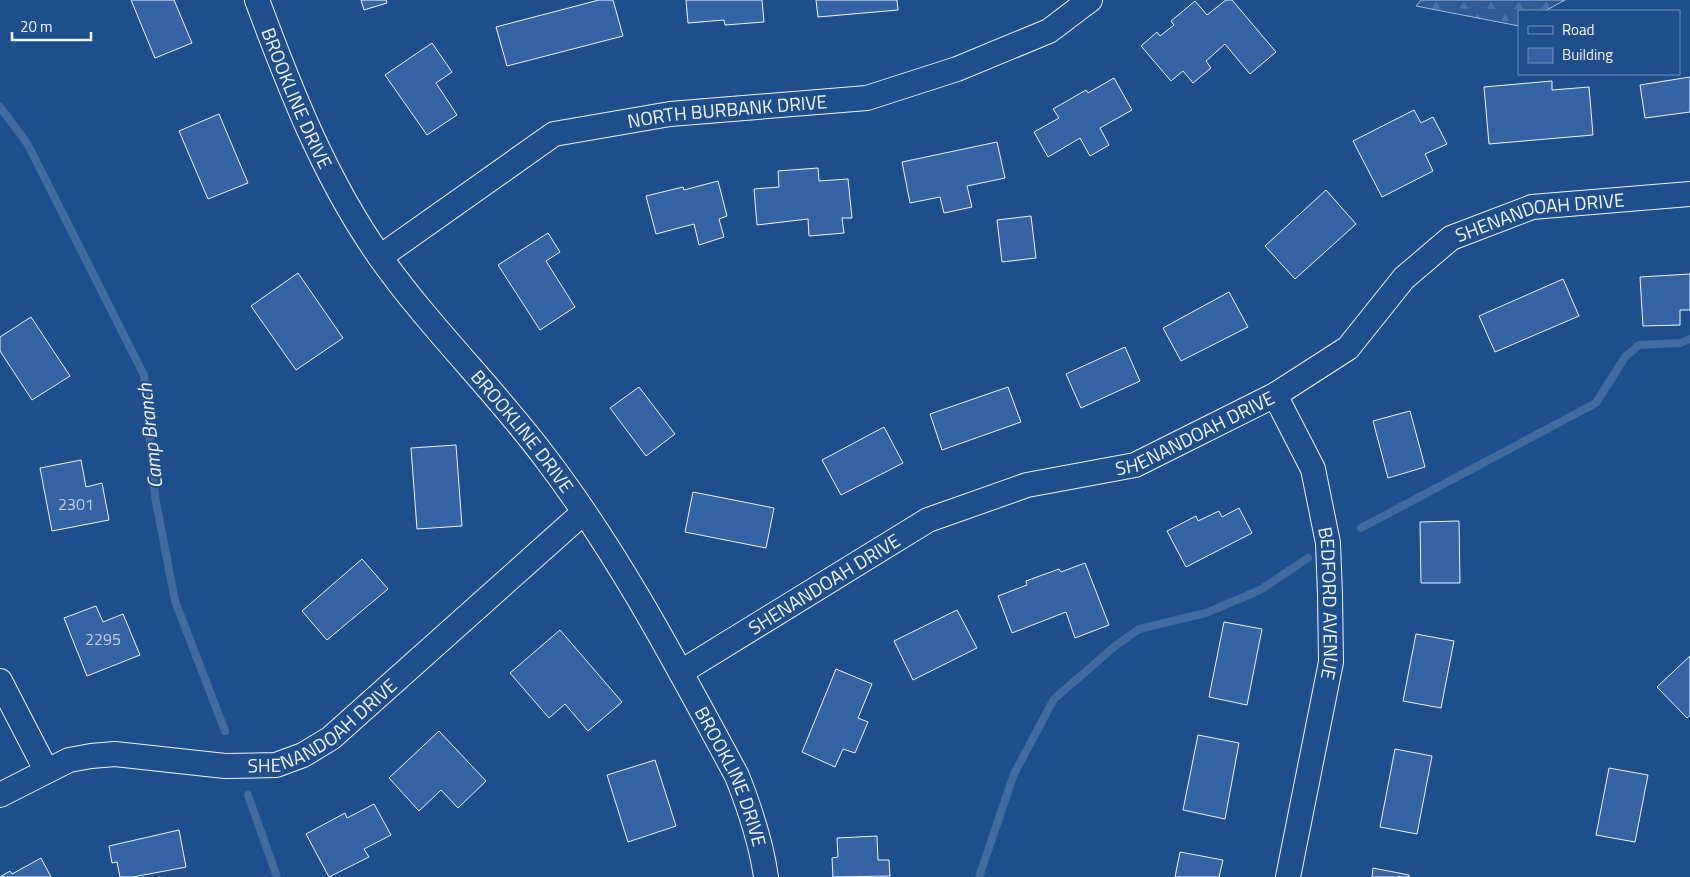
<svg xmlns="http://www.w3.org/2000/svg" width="1690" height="877" font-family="'Titillium Web',sans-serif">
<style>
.forest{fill:url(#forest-firs);stroke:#a8bbd7}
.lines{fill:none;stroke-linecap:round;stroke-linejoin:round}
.stream{stroke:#446ba0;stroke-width:8}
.building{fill:#3563a3;stroke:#f2f6ff}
.street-casing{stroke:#f2f6ff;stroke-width:26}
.street{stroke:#1f4e8c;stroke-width:24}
.labels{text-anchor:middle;stroke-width:4;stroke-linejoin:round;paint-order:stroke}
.number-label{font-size:16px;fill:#c3d1e8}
.street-label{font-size:19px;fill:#f2f6ff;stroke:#1f4e8c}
.water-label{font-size:20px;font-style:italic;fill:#f2f6ff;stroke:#1f4e8c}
</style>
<defs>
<pattern id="forest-firs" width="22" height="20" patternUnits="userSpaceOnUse" patternTransform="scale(1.25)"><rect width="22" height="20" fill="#305b95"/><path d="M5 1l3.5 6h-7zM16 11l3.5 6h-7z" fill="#4e73a5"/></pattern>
</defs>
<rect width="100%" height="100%" fill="#1f4e8c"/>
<polygon class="forest" points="1421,0 1565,0 1545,11 1519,11 1519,26 1416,6"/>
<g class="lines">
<g class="stream">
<polyline points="0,107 27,143 144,375 155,496 175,601 225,731"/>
<polyline points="1361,528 1596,403 1625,357 1639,345 1680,343 1690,339"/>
<polyline points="248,795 277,877"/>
<polyline points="979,877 1014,774 1054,699 1114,647 1139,629 1206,613 1260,590 1308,558"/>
</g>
</g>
<g class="building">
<polygon points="131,0 174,0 192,43 155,58"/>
<polygon points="361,0 386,0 387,3 364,10"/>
<polygon points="599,0 613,0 623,36 507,66 496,27"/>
<polygon points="686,0 762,0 764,22 725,25 724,20 688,23"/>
<polygon points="816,0 897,0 898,10 818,17"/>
<polygon points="1226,0 1232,0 1276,52 1250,74 1225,44 1206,61 1211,68 1193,83 1183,71 1171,81 1141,46 1157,32 1160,36 1174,25 1171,21 1195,1 1207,15"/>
<polygon points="432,43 452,72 436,83 457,115 427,135 385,75"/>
<polygon points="1690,77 1690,112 1645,118 1640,85"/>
<polygon points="1114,78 1132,110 1100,128 1109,145 1090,156 1080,138 1048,157 1034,132 1059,118 1053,109 1086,90 1088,93"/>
<polygon points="1552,81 1552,90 1589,87 1593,135 1489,144 1484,87"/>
<polygon points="1414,110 1421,123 1433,117 1447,144 1425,154 1433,171 1382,197 1353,141"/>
<polygon points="219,114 248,183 208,199 179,131"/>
<polygon points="997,142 1005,178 967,186 972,207 944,213 940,197 910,203 902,162"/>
<polygon points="818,168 819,181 848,179 852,218 842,218 844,233 809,236 808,219 757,225 754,189 779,187 778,171"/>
<polygon points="718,181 727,216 719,219 724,237 699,245 694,224 656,234 646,196 683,187 684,190"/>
<polygon points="1326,190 1356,224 1295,279 1265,246"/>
<polygon points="1031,216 1036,258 1002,262 997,220"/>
<polygon points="548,233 560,252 546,261 575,307 540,330 498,265"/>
<polygon points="298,273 343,338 296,370 251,306"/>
<polygon points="1690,274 1690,310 1680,310 1680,325 1643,326 1640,277"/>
<polygon points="1563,279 1579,316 1495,352 1479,316"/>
<polygon points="1229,292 1248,327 1181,361 1163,328"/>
<polygon points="31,317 70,376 32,400 0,351 0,337"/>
<polygon points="1125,347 1140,381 1081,408 1066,374"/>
<polygon points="639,387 675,434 646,456 610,408"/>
<polygon points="1008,387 1021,422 942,450 930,414"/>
<polygon points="1410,411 1425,467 1388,478 1373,421"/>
<polygon points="884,427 903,463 841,495 822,460"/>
<polygon points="456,445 462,526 417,529 411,448"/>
<polygon points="81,460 86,487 102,483 109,520 52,531 40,468"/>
<polygon points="693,492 774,508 766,548 685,532"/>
<polygon points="1239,508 1252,533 1186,567 1167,531 1196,516 1198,521 1219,511 1222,517"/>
<polygon points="1459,521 1460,583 1421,583 1420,522"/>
<polygon points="362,559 388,589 327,640 302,611"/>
<polygon points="1085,563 1109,625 1075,638 1066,612 1012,633 998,596 1027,585 1026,581 1059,569 1061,572"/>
<polygon points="96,606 103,622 123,614 140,655 87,676 64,618"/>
<polygon points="957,610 977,648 913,680 894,641"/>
<polygon points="1224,622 1262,629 1247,705 1209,697"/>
<polygon points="560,630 622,702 588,731 565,704 549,718 510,673"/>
<polygon points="1416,634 1454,641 1441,708 1403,701"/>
<polygon points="1690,656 1690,715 1687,718 1657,687"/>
<polygon points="836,669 872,684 858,718 868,722 855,753 843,749 835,767 802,752"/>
<polygon points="439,731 486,781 458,808 441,790 419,811 389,778"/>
<polygon points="1198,735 1239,743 1225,819 1183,810"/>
<polygon points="1395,749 1432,756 1417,834 1380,827"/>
<polygon points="655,760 676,826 628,842 607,775"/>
<polygon points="1609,768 1648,775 1635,842 1596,835"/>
<polygon points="374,804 391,835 364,849 369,857 329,877 306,834 345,813 347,818"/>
<polygon points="179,830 186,867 133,877 120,877 117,862 112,863 109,846"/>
<polygon points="877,836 878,860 889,860 890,876 833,877 832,858 838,857 837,838"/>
<polygon points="1180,852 1223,860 1219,877 1175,877"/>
<polygon points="41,858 51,877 0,877 10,871 12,874"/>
<polygon points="1373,868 1409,875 1409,877 1372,877"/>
</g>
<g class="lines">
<g class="street-casing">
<g id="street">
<path id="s1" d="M 257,0 C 290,89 325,179 380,257 C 431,329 495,390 547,460 C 622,559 678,667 737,776 C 750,809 761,841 766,877"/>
<path id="s2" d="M 380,257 L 554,134 L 670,114 L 867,98 L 957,69 L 1049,31 L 1090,0"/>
<path id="s3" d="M 1275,395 L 1313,469 L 1328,543 L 1330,595 L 1331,662 L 1288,877"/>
<path id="s4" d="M 681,672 L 928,520 L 1027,485 L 1135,465 L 1275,395 L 1348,348 L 1404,278 L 1451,238 L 1532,207 L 1690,194"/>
<polyline points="0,681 46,770"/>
<path id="s5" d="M 0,795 L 69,760 L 91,756 L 115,754 L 225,766 L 276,765 L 303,755 L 331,738 L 584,512"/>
</g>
</g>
<use href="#street" class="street"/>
</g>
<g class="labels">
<g class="number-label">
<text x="76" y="510">2301</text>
<text x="103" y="645">2295</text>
</g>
<g class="street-label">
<text dy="7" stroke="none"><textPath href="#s1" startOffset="106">BROOKLINE DRIVE</textPath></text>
<text dy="7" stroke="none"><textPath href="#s2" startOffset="388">NORTH BURBANK DRIVE</textPath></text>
<text dy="7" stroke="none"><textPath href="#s4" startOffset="992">SHENANDOAH DRIVE</textPath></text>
<text dy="7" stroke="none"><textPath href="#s4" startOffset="572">SHENANDOAH DRIVE</textPath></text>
<text dy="7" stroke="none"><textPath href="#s1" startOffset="511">BROOKLINE DRIVE</textPath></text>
<text dy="7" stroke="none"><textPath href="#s4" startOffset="168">SHENANDOAH DRIVE</textPath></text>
<text dy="7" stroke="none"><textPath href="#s3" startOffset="219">BEDFORD AVENUE</textPath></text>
<text dy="7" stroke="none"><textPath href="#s5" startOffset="344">SHENANDOAH DRIVE</textPath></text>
<text dy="7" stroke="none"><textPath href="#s1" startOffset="916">BROOKLINE DRIVE</textPath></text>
</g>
<g class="water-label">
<text transform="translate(150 436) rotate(-96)" y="7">Camp Branch</text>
</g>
</g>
<rect x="1518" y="10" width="162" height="65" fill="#1f4e8c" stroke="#7391ba"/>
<rect x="1528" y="26" width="25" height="8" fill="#1f4e8c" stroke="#7391ba"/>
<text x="1562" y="35" font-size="15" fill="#f2f6ff">Road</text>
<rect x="1528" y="48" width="25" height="15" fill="#3563a3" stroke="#7391ba"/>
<text x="1562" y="60" font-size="15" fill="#f2f6ff">Building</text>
<path d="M12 32v8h79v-8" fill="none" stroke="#f2f6ff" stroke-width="2.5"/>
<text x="20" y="32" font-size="15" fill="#f2f6ff" stroke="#1f4e8c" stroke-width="4" paint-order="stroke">20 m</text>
</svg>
